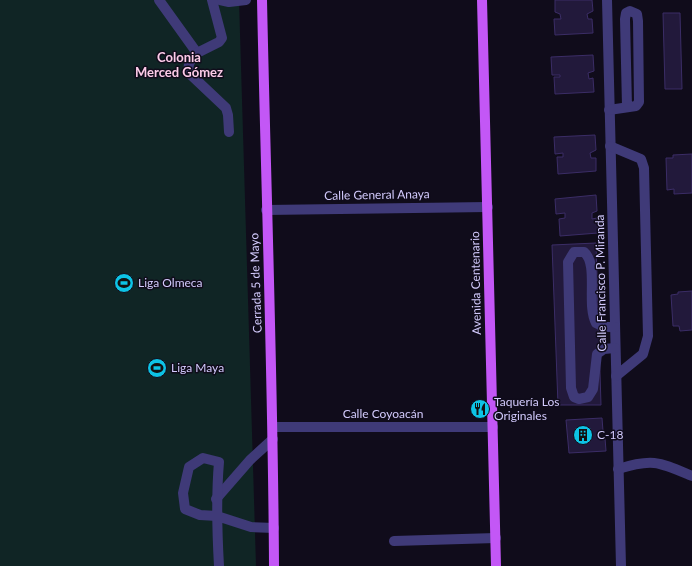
<svg xmlns="http://www.w3.org/2000/svg" width="692" height="566" font-family="Lato,sans-serif">
<style>
.green{fill:#102525}
.building{fill:#22193b;stroke:#3b2d66}
.lines{fill:none;stroke-linecap:round;stroke-linejoin:round}
.minor{stroke:#3f3a78;stroke-width:10}
.major{stroke:#c357f6;stroke-width:10}
.labels{text-anchor:middle;stroke-width:3;stroke-linejoin:round;paint-order:stroke}
.street-label{font-size:12px;fill:#d2cafc;stroke:#100c1b}
.poi-label{font-size:12px;fill:#d2cafc;stroke:#100c1b;text-anchor:start}
.neighbourhood-label{font-size:13px;font-weight:bold;fill:#fccbe8;stroke:#100c1b}
</style>
<rect width="100%" height="100%" fill="#100c1b"/>
<polygon class="green" points="0,0 239,0 256,566 0,566"/>
<g class="building">
<polygon points="555,0 592,0 593,11 587,14 588,19 592,19 593,33 555,35 554,19 561,19 560,14 555,12"/>
<polygon points="663,13 680,13 682,89 665,89"/>
<polygon points="593,55 594,71 588,73 589,79 593,78 594,92 555,94 554,77 560,77 560,75 552,75 551,57"/>
<polygon points="595,135 596,150 590,153 591,158 596,158 596,171 558,174 557,157 563,157 563,153 555,154 554,137"/>
<polygon points="692,154 692,193 674,194 674,189 667,190 666,158 673,158 673,155"/>
<polygon points="596,195 597,211 592,213 592,219 597,218 598,233 560,236 559,219 565,218 565,213 556,214 555,199"/>
<polygon points="596,243 601,405 558,405 552,245"/>
<polygon points="692,291 692,330 680,331 679,326 673,326 671,295 678,294 678,292"/>
<polygon points="602,418 603,431 599,431 599,439 605,438 606,451 569,453 566,420"/>
</g>
<g class="lines">
<g class="minor">
<path d="M 159,0 L 197,53 C 191,60 186,64 190,74 L 226,108 L 228,115 L 229,132"/>
<polyline points="220,0 229,2 246,0"/>
<polyline points="607,0 621,566"/>
<polyline points="197,53 219,42 222,38 212,0"/>
<polyline points="609,110 636,106 639,102 638,21 637,14 630,11 626,13 625,19 627,107"/>
<polyline points="610,146 641,159 644,168 648,336 643,354 616,376"/>
<polyline points="266,210 488,207"/>
<path d="M 615,327 L 604,327 L 596,323 C 586,305 599,264 584,252 L 574,252 L 568,262 L 571,388 L 574,397 L 579,399 L 588,397 L 593,389 L 597,354 L 604,349 L 615,348"/>
<polyline points="273,427 493,427"/>
<path d="M 618,469 C 653,458 659,462 692,476"/>
<polyline points="216,499 250,460 273,439"/>
<polyline points="394,541 496,538"/>
<path d="M 219,566 C 217,531 216,497 219,462 L 203,458 L 189,467 L 183,493 L 185,509 L 200,515 L 217,516 L 251,527 L 274,528"/>
</g>
<g class="major">
<path d="M 262,0 C 266,189 273,377 274,566"/>
<polyline points="482,0 496,566"/>
</g>
</g>
<defs>
<g id="stadium-disc" transform="scale(1)"><circle r="9.5" fill="#0dc3e5" stroke="#100c1b"/><path d="M0-5a6.5 5 0 1 0 0 10a6.5 5 0 1 0 0-10ZM-3.5-1.8h7v3.6h-7Z" fill="#111"/></g>
<g id="restaurant-disc" transform="scale(1)"><circle r="9.5" fill="#0dc3e5" stroke="#100c1b"/><path d="M-5-6h1v4h1v-4h1v4h1v-4h1v5L-1.5 .5V6h-2V.5L-5-1ZM5-6V6H3V1.5H1.5Q1.5-4 5-6Z" fill="#111"/></g>
<g id="building-disc" transform="scale(1)"><circle r="9.5" fill="#0dc3e5" stroke="#100c1b"/><path d="M-4-6H4V6H1V3H-1V6H-4ZM-2.5-4.3h1.7v1.8h-1.7ZM.8-4.3h1.7v1.8H.8ZM-2.5-1h1.7V.8h-1.7ZM.8-1h1.7V.8H.8Z" fill="#111"/></g>
</defs>
<g fill-rule="evenodd">
<use href="#stadium-disc" x="124" y="283"/>
<use href="#stadium-disc" x="157" y="368"/>
<use href="#restaurant-disc" x="480" y="409"/>
<use href="#building-disc" x="583" y="435"/>
</g>
<g class="labels">
<g class="street-label">
<text transform="translate(377 195) rotate(-1)" y="4">Calle General Anaya</text>
<text transform="translate(256 283) rotate(-92)" y="4">Cerrada 5 de Mayo</text>
<text transform="translate(476 283) rotate(-91)" y="4">Avenida Centenario</text>
<text transform="translate(601 283) rotate(-91)" y="4">Calle Francisco P. Miranda</text>
<text x="383" y="418">Calle Coyoacán</text>
</g>
<g class="poi-label">
<text x="138" y="287">Liga Olmeca</text>
<text x="171" y="372">Liga Maya</text>
<text x="494" y="406">Taquería Los<tspan x="494" dy="14">Originales</tspan></text>
<text x="597" y="439">C-18</text>
</g>
<g class="neighbourhood-label">
<text x="179" y="62">Colonia<tspan x="179" dy="15">Merced Gómez</tspan></text>
</g>
</g>
</svg>
